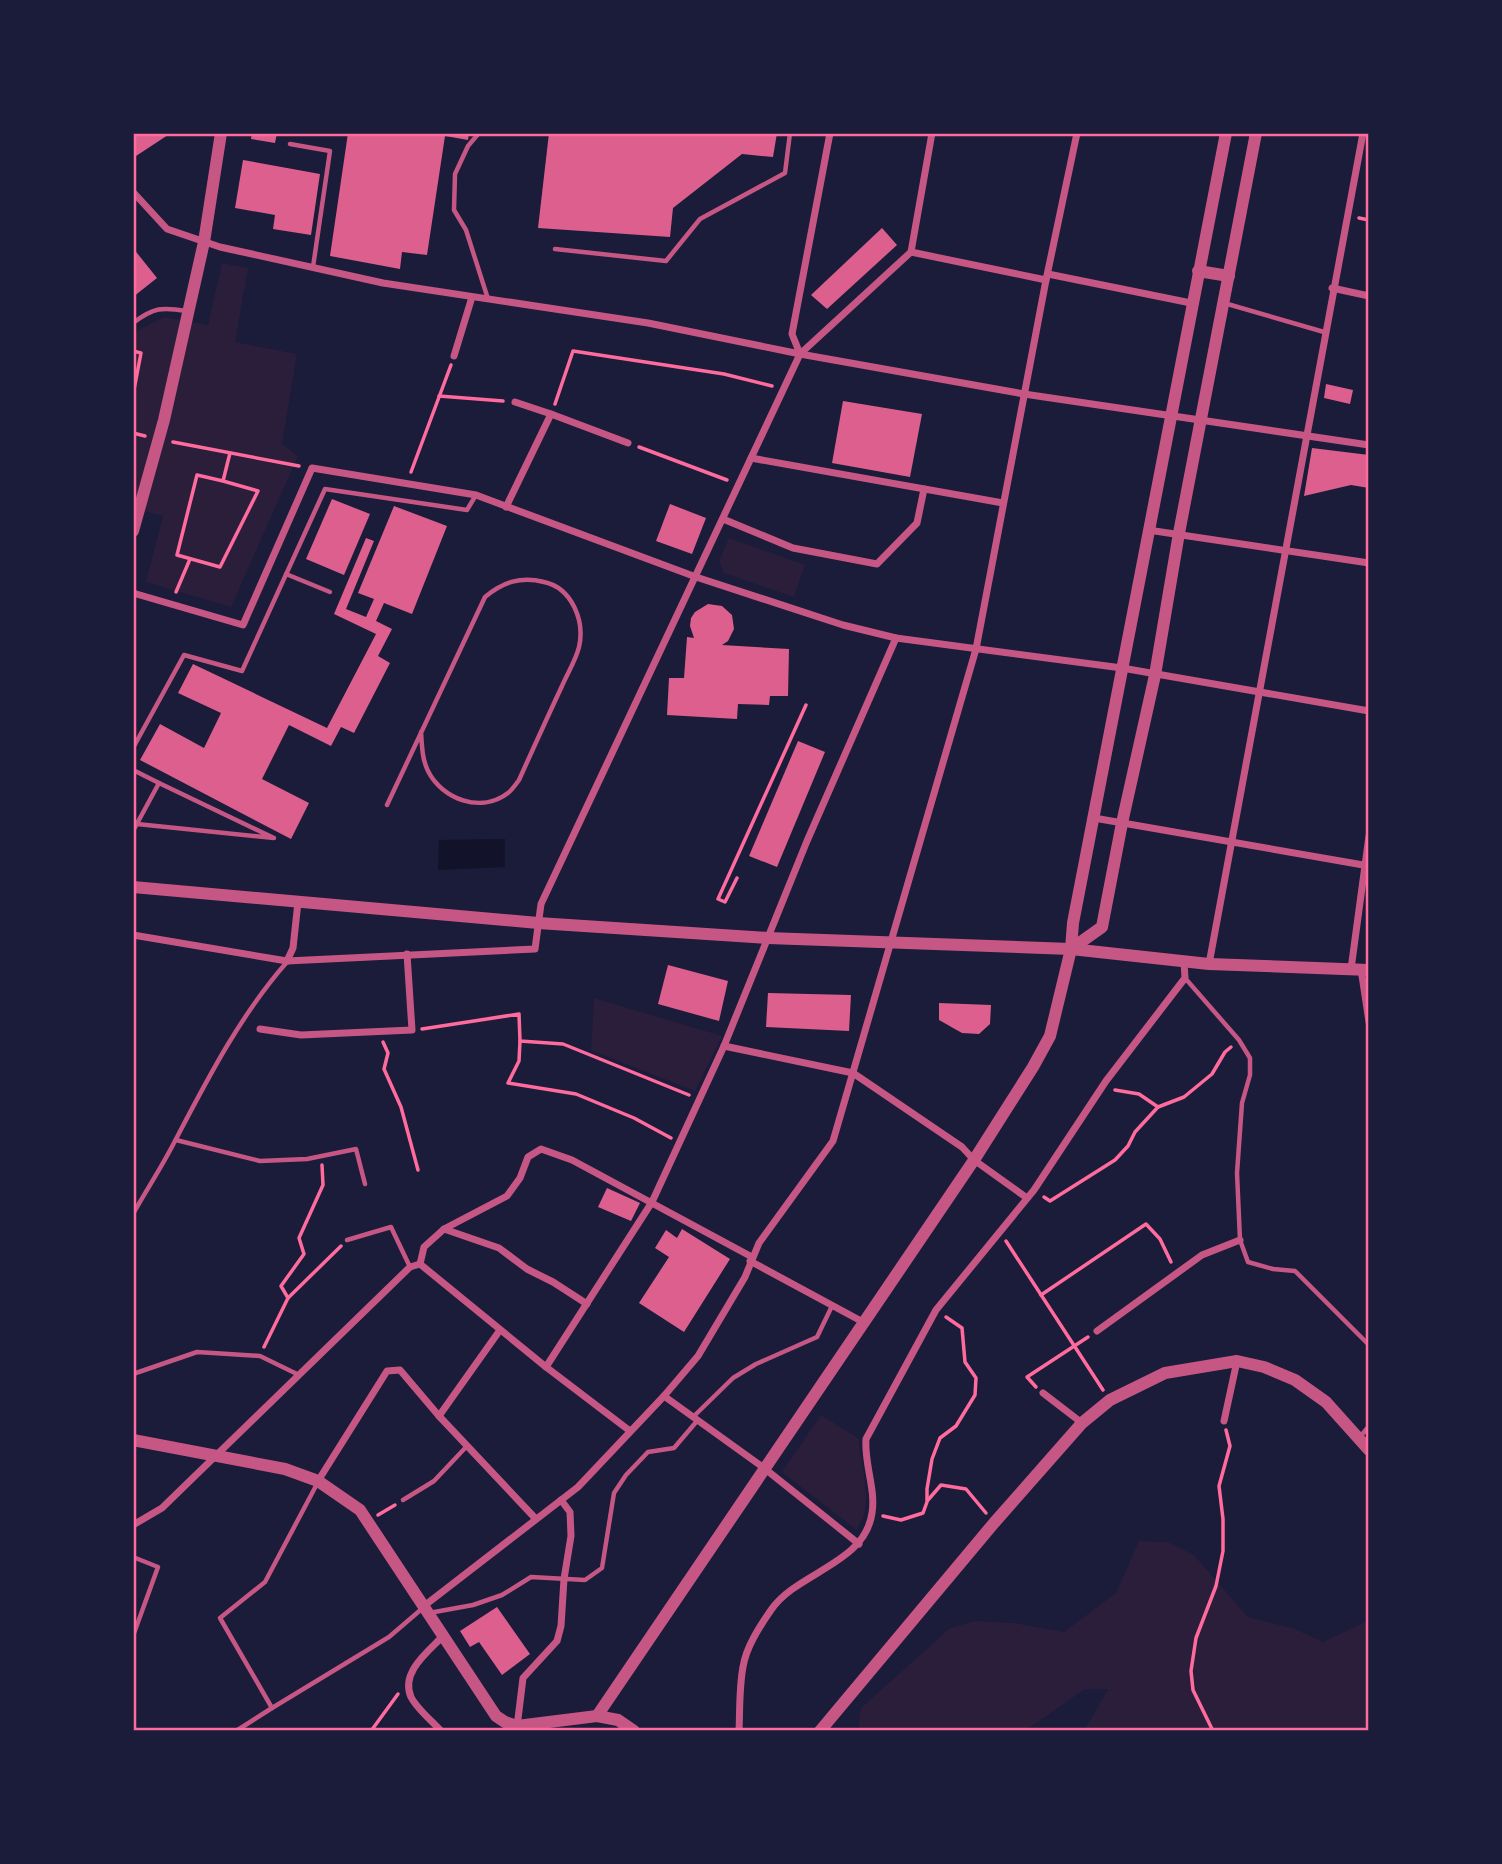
<svg xmlns="http://www.w3.org/2000/svg" width="1502" height="1864" font-family="Arial,sans-serif">
<style>
.green{fill:#2a1e3b}
.water{fill:#12122b}
.building{fill:#dd5f8e}
.lines{fill:none;stroke-linecap:round;stroke-linejoin:round}
.path{stroke:#ff6b9d;stroke-width:3.5}
.service{stroke:#c65784;stroke-width:4.5}
.minor{stroke:#c65784;stroke-width:7}
.tertiary{stroke:#c65784;stroke-width:12}
.neatline{fill:none;stroke:#ff6b9d;stroke-width:2.5}
</style>
<rect width="100%" height="100%" fill="#1b1b3a"/>
<g class="green">
<polygon points="222,263 248,268 235,342 297,354 282,444 298,456 231,607 146,582 163,516 133,508 133,333 164,317 208,325"/>
<polygon points="729,538 805,565 794,597 724,573 719,561"/>
<polygon points="594,998 722,1036 695,1091 591,1050"/>
<path d="M 821,1415 L 859,1439 C 859,1461 871,1493 864,1514 C 863,1519 859,1525 857,1530 L 782,1472 Z"/>
<polygon points="1139,1541 1168,1542 1194,1555 1248,1617 1295,1629 1323,1642 1369,1620 1369,1731 1084,1731 1108,1689 1085,1689 1025,1731 858,1731 861,1708 950,1628 975,1621 1015,1623 1064,1632 1116,1593"/>
</g>
<polygon class="water" points="505,839 505,867 438,870 439,840"/>
<g class="building">
<polygon points="133,133 171,133 133,158"/>
<polygon points="252,133 277,133 275,143 251,139"/>
<polygon points="348,133 469,133 468,140 445,136 427,255 402,252 400,269 330,256"/>
<polygon points="549,133 777,133 773,157 742,154 673,208 670,237 538,228"/>
<polygon points="243,160 320,174 311,235 273,229 275,215 235,208"/>
<polygon points="882,228 897,245 827,309 811,295"/>
<polygon points="133,248 157,278 133,297"/>
<polygon points="1326,384 1353,390 1350,404 1324,398"/>
<polygon points="843,401 922,414 910,477 832,463"/>
<polygon points="1312,448 1369,455 1369,488 1351,485 1304,496"/>
<polygon points="332,499 370,514 344,575 306,559"/>
<polygon points="670,504 706,518 692,554 656,541"/>
<polygon points="394,506 447,526 412,614 384,603 376,621 392,629 378,656 390,663 354,733 341,727 331,746 289,725 262,779 309,803 291,839 140,760 160,724 204,748 221,713 178,693 193,664 327,728 376,634 334,614 366,538 374,541 346,609 366,617 374,599 358,593"/>
<polygon points="708,604 722,606 732,615 734,629 728,641 722,645 789,649 788,696 770,696 769,705 738,704 737,719 667,715 669,678 684,678 687,637 694,638 690,626 691,618 695,612"/>
<polygon points="798,741 825,752 777,867 749,856"/>
<polygon points="668,965 728,981 719,1021 658,1004"/>
<polygon points="768,993 851,995 849,1031 766,1027"/>
<polygon points="939,1003 991,1005 990,1024 979,1034 962,1033 939,1020"/>
<polygon points="607,1188 640,1203 631,1221 598,1207"/>
<polygon points="682,1229 730,1259 684,1332 639,1303 669,1257 655,1248 666,1230 677,1238"/>
<polygon points="497,1607 530,1654 502,1675 479,1642 470,1647 460,1631"/>
</g>
<g class="lines">
<g class="path">
<polyline points="1359,218 1369,220"/>
<polyline points="133,351 141,353 133,395"/>
<polyline points="439,396 503,401"/>
<polyline points="555,404 573,351 724,374 772,386"/>
<polyline points="133,433 145,436"/>
<polyline points="173,442 299,466"/>
<polyline points="639,447 727,480"/>
<polyline points="411,472 451,365"/>
<polyline points="223,481 258,491 220,567 177,555 197,475 223,481 230,453"/>
<polyline points="176,592 190,559"/>
<polyline points="737,878 725,902 718,899 806,705"/>
<polyline points="422,1029 519,1014 520,1041 563,1044 689,1095"/>
<polyline points="520,1041 519,1061 508,1083 576,1094 634,1118 671,1138"/>
<polyline points="383,1042 388,1053 384,1069 401,1107 418,1170"/>
<polyline points="1115,1090 1139,1094 1158,1107"/>
<polyline points="1044,1197 1050,1201 1115,1160 1128,1146 1135,1132 1158,1107 1184,1097 1212,1074 1225,1052 1231,1047"/>
<polyline points="1006,1241 1103,1390"/>
<polyline points="1041,1295 1146,1224 1160,1239 1171,1262"/>
<polyline points="288,1298 281,1286 304,1254 299,1238 323,1185 322,1165"/>
<polyline points="264,1347 288,1298 341,1246"/>
<polyline points="1036,1387 1027,1377 1088,1337"/>
<polyline points="928,1500 941,1485 966,1489 986,1513"/>
<polyline points="378,1515 395,1505"/>
<polyline points="883,1516 901,1520 923,1513 927,1502 927,1489 932,1459 940,1438 956,1426 975,1395 976,1378 965,1362 962,1328 946,1317"/>
<polyline points="371,1731 398,1694"/>
<polyline points="1213,1731 1193,1690 1191,1671 1196,1638 1216,1586 1223,1551 1223,1519 1219,1486 1230,1446 1226,1430"/>
</g>
<g class="service">
<polyline points="479,133 468,146 455,174 454,210 466,230 488,299"/>
<polyline points="290,144 330,151 313,267"/>
<polyline points="555,249 666,261 700,219 785,173 790,133"/>
<polyline points="1224,303 1324,332"/>
<path d="M 133,323 C 154,307 162,307 187,311"/>
<polyline points="286,574 330,592"/>
<polyline points="133,748 184,655 242,671 325,489 467,510 476,495"/>
<polyline points="133,770 159,783 133,831"/>
<path d="M 387,805 L 485,597 C 503,582 521,576 544,582 C 572,588 585,621 579,647 C 576,660 567,674 562,686 C 547,718 533,749 519,780 C 516,784 512,790 508,793 C 481,814 442,799 428,771 C 422,759 422,745 421,732"/>
<polyline points="137,824 274,838 159,783"/>
<polyline points="1185,978 1239,1040 1250,1058 1250,1075 1242,1103 1237,1173 1240,1240 1248,1262 1273,1269 1295,1271 1369,1345"/>
<polyline points="176,1140 260,1161 307,1159 356,1149 365,1184"/>
<path d="M 133,1214 C 147,1189 163,1165 176,1139 C 208,1078 241,1014 287,962"/>
<polyline points="347,1240 391,1227 410,1267"/>
<polyline points="133,1374 197,1352 260,1356 299,1375"/>
<polyline points="693,1417 733,1378 756,1364 817,1337 832,1306"/>
<polyline points="1360,1437 1369,1426"/>
<polyline points="403,1500 434,1481 467,1446"/>
<polyline points="133,1557 158,1567 133,1636"/>
<polyline points="429,1613 473,1605 502,1595 531,1577 585,1580 602,1568 614,1493 626,1475 648,1452 674,1448 697,1421"/>
<polyline points="272,1708 389,1637 424,1607"/>
<polyline points="236,1731 272,1708 220,1618 265,1582 318,1482"/>
</g>
<g class="minor">
<polyline points="133,192 167,229 220,247 383,283 648,323 800,354 1024,394 1369,445"/>
<polyline points="911,252 1046,280"/>
<polyline points="1048,274 1191,303"/>
<polyline points="1332,288 1369,296"/>
<polyline points="800,354 792,334 830,133"/>
<polyline points="454,356 472,297"/>
<polyline points="515,402 551,414"/>
<polyline points="751,458 1003,503"/>
<polyline points="506,507 551,414 628,443"/>
<polyline points="723,519 793,548 877,564 917,523 924,489"/>
<polyline points="1148,530 1369,563"/>
<polyline points="133,593 243,625 312,468 476,495 696,577 843,625 896,638 1122,668 1369,711"/>
<polyline points="1094,818 1369,866"/>
<polyline points="133,935 287,961 535,949 541,904 800,354 911,252 932,133"/>
<polyline points="287,961 293,948 298,902"/>
<path d="M 1209,964 C 1259,687 1309,410 1363,133"/>
<polyline points="1351,969 1369,836"/>
<polyline points="1361,969 1369,1022"/>
<polyline points="260,1029 301,1035 412,1030 407,954"/>
<polyline points="724,1046 853,1073 962,1147 974,1160 1027,1198"/>
<polyline points="444,1229 499,1248 527,1269 553,1282 587,1304"/>
<polyline points="750,1261 863,1322"/>
<polyline points="420,1264 424,1247 444,1229 507,1196 520,1178 528,1157 541,1149 572,1160 752,1257"/>
<polyline points="1097,1331 1202,1255 1240,1240"/>
<polyline points="546,1367 652,1202 724,1046 807,841 896,638"/>
<polyline points="1043,1393 1082,1423"/>
<polyline points="664,1396 764,1468 859,1544"/>
<polyline points="439,1416 500,1330"/>
<polyline points="1224,1421 1237,1361"/>
<polyline points="318,1481 387,1371 400,1370 439,1416 535,1518"/>
<polyline points="133,1525 162,1508 410,1267 420,1264 546,1367 630,1431"/>
<polyline points="424,1606 578,1487 664,1396 698,1356 745,1277 759,1243 833,1141 976,649 1046,280 1077,133"/>
<polyline points="517,1727 523,1678 557,1641 561,1626 564,1579 571,1536 570,1512 561,1500"/>
<path d="M 441,1731 C 432,1721 417,1709 411,1697 C 400,1672 429,1651 443,1636"/>
<path d="M 739,1731 C 740,1710 739,1688 743,1667 C 746,1647 760,1626 771,1610 C 797,1572 865,1564 872,1513 C 876,1490 864,1463 866,1439 L 936,1310 L 1034,1190 L 1106,1081 L 1185,978 L 1184,962"/>
</g>
<g class="tertiary">
<polyline points="1198,271 1229,276"/>
<polyline points="133,531 164,420 204,242 221,133"/>
<polyline points="133,887 538,923 768,938 1071,949 1209,964 1369,970"/>
<polyline points="1071,949 1102,927 1122,823 1155,675 1179,533 1256,133"/>
<polyline points="133,1440 285,1469 318,1481 360,1510 496,1716 505,1722 517,1726 597,1716 618,1720 634,1731"/>
<polyline points="597,1716 974,1160 1033,1067 1050,1036 1071,949 1073,923 1226,133"/>
<polyline points="820,1731 994,1523 1082,1423 1110,1400 1165,1373 1237,1361 1264,1367 1295,1380 1326,1402 1369,1450"/>
</g>
</g>
<rect width="1502" height="1864" fill="none" stroke="#1b1b3a" stroke-width="270"/>
<rect x="135" y="135" width="1232" height="1594" class="neatline"/>
</svg>
